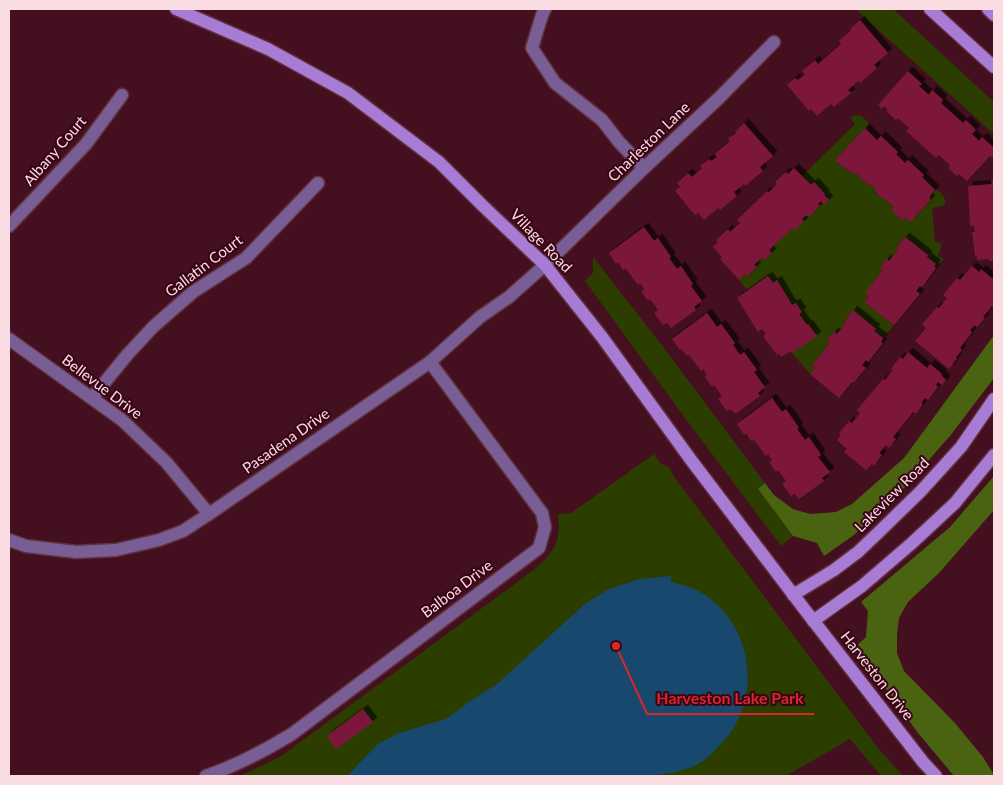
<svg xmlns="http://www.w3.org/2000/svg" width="1003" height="785" font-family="Lato,sans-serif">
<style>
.green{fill:#2b3e00}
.forest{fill:#496311}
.water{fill:#18486e}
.building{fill:#7d173a;filter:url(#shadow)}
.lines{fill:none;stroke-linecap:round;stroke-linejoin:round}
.street-casing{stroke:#61303e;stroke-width:15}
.secondary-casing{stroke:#61303e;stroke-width:15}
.street{stroke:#785e94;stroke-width:12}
.secondary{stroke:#a87cd4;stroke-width:12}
.labels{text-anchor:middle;stroke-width:4;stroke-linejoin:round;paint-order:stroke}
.street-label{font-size:15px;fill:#fadde2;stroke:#390416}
.leader{fill:none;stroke:#d62828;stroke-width:2}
.callout-dot{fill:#d62828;stroke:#390416;stroke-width:2}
.callout-label{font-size:16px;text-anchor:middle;font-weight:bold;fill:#d62828;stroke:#390416;stroke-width:4;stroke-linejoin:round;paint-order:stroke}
</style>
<defs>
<filter id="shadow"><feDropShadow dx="4.5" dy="-4.5" stdDeviation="0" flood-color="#0009"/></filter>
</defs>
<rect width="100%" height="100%" fill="#440f1f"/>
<g class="green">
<polygon points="855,9 893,9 994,102 994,134"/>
<polygon points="856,115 861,116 870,124 835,160 844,169 846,168 852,174 855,172 869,186 871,184 876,189 874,192 883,199 884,198 894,207 891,210 902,221 905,217 910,222 931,200 929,197 935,190 938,190 943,195 946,203 943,206 932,208 935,242 942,243 938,256 944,259 936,268 934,267 936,263 927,257 928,254 904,237 896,248 898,250 889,261 886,259 880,267 883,270 865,302 894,325 883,338 874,331 876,329 853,311 844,321 846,323 837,334 834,332 827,340 830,343 812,365 815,368 810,374 792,353 816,336 809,324 807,325 799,314 802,312 796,303 792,305 777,281 773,283 768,276 747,290 739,280 745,274 748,276 757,267 754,265 762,257 765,260 772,253 769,250 806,215 809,217 820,206 818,204 821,201 824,205 829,200 824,195 825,193 815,183 811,185 802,176 855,124 851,119 852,116"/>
<polygon points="593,257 661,344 765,483 758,489 793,536 781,546 682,414 585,281 593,273"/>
<path d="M 654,454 L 660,463 L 669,467 L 675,478 L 878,748 L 903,776 L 881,776 L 850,739 L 786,776 L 240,776 L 280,757 L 535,569 C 555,551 561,542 558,514 L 571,513 Z"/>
</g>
<g class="forest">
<polygon points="994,335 994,378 950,436 904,488 854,535 824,556 817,543 793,536 758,489 765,483 774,495 793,509 810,514 836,512 852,504 904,458"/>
<polygon points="994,476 994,510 939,573 908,602 899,618 897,635 897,653 904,671 954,722 983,757 994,775 994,776 954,776 918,733 855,647 866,637 868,611 861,602 950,527"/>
</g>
<path class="water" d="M 671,576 L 671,582 C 681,585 691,587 700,592 C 753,623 764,698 722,743 C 715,750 705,761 696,765 C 683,772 662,774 648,776 L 347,776 L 378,744 L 399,733 L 446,719 L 469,702 L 497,684 L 585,604 L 607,590 L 640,579 Z"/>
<g class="building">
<polygon points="860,20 888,53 874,65 877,68 860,83 858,81 848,90 851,93 834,107 831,104 817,116 811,109 809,111 787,85 795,78 798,80 805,74 802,71 815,60 818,64 841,44 839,41 851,30 850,29"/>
<polygon points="908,71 922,84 919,86 929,95 932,90 943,100 941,103 963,123 966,120 976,130 972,134 979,141 982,137 994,148 994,156 993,158 990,156 967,181 959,174 957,176 948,168 950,165 939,155 936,158 906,131 909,128 898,118 896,120 886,111 888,110 884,106 882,109 878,105"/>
<polygon points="744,123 773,156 760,167 763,171 745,186 744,184 734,192 737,196 720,210 718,208 704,220 698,213 695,215 675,191 680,187 677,183 688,173 692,177 702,168 700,166 709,159 711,161 717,157 715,154 730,141 728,139 736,133 735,132"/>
<polygon points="865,128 877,140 881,136 898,152 896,154 905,163 908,160 924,175 922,177 935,190 929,197 931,200 910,222 905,217 902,221 891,210 894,207 884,198 883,199 874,191 876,189 871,184 869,186 855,172 853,174 846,168 845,169 835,160"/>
<polygon points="794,168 811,185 814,182 825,194 824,195 829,200 824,205 821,201 818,204 820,206 809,217 806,215 802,219 804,222 795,230 793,228 769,250 772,253 765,260 762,257 754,265 757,267 747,276 745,274 739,280 720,259 722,257 713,247 718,242 716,240 728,229 730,232 740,223 737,220 767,191 768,193 777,184 775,182 786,172 788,174"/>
<polygon points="994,179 994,261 989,261 989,259 977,260 977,256 975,256 972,232 975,232 974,226 970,226 968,186 992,184 991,180"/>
<polygon points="644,227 654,241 658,238 671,257 669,258 677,269 681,266 693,284 691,286 702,301 694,307 696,310 671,328 667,323 663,325 654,313 658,310 650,299 648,301 641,291 644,289 640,283 638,285 626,269 623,270 618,262 616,264 609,253"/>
<polygon points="905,237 928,255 927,257 936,264 934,267 936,268 922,287 920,286 916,291 920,294 894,325 864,302 869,296 865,293 883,270 880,268 886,259 889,261 898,250 896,248"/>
<polygon points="972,266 979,272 981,269 994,280 994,309 992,306 983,317 985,318 977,327 975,325 970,330 972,332 960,348 962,350 956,357 957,358 949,369 915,341 926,328 922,324 937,307 939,308 947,298 943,295 957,278 960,280"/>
<polygon points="768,276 773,283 777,280 792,305 796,303 802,312 799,314 807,325 808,324 817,336 792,353 791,351 781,357 779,354 777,355 763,336 766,334 762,329 758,332 737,298"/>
<polygon points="853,310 876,329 874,331 883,338 881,342 883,343 868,362 866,360 862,365 866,368 853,383 852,382 839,398 810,374 815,368 812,365 830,343 827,340 834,332 837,334 846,323 844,322"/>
<polygon points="707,313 717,327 721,324 735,343 733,345 740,355 744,352 757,370 754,372 765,387 758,393 760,396 735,414 730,409 727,411 718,399 722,396 714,385 712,387 705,377 707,375 703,369 701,371 689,355 687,356 681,349 680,350 672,339"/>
<polygon points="908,352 927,368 930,364 942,374 941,375 946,380 942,385 938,382 936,385 938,387 928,400 925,398 921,403 923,404 916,414 913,412 893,437 896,439 889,448 886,445 879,453 882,455 874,466 872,464 866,470 844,452 847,449 837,440 841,435 839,433 849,421 852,423 860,413 857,410 883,379 885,380 893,370 891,369 900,357 903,359"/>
<polygon points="772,398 782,412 786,409 799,428 797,429 805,440 809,437 821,455 818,457 830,472 822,478 824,481 799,499 795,494 791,496 782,484 786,481 778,470 776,472 769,462 772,460 768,454 766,456 754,440 751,441 746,433 744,435 737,424"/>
<polygon points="363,709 373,722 336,749 327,736"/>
</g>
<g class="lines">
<g class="street-casing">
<g id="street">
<polyline points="545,9 542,15 532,48 555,83 602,120 619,142 644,168"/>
<polyline points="9,226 86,144 122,95"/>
<polyline points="9,339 122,420 166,462 209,514"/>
<polyline points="92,398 127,355 153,327 193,292 246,258 318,183"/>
<polyline points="9,540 26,546 76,552 116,550 159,540 183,531 209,514 430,362 480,317 509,297 545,265 644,168 719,98 774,42"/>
<path d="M 206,776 C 238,765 264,751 292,734 L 539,548 L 545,527 L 542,513 L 430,362"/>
</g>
</g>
<g class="secondary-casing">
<g id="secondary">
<polyline points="176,9 268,49 348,93 439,162 482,205 545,265 602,337 691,460 805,610 923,762 936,776"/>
<polyline points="930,9 994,67"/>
<polyline points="988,9 994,15"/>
<polyline points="793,595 834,570 858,552 880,531 921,491 961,447 994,399"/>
<polyline points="813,621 862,586 912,543 955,503 994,455"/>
</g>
</g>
<use href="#street" class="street"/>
<use href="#secondary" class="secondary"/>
</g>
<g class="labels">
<g class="street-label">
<text transform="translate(649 142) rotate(-44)" y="5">Charleston Lane</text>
<text transform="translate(55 151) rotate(-49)" y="5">Albany Court</text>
<text transform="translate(541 241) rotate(46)" y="5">Village Road</text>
<text transform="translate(204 266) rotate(-37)" y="5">Gallatin Court</text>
<text transform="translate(102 387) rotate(37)" y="5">Bellevue Drive</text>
<text transform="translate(286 441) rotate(-35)" y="5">Pasadena Drive</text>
<text transform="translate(892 495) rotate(-45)" y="5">Lakeview Road</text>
<text transform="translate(457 589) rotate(-37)" y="5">Balboa Drive</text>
<text transform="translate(877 676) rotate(52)" y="5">Harveston Drive</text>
</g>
</g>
<path class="leader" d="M616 646L647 714H814"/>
<circle class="callout-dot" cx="616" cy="646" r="5"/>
<g class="callout-label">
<text x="730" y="704">Harveston Lake Park</text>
</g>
<rect width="1003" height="785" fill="none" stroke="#fadde2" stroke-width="20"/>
</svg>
